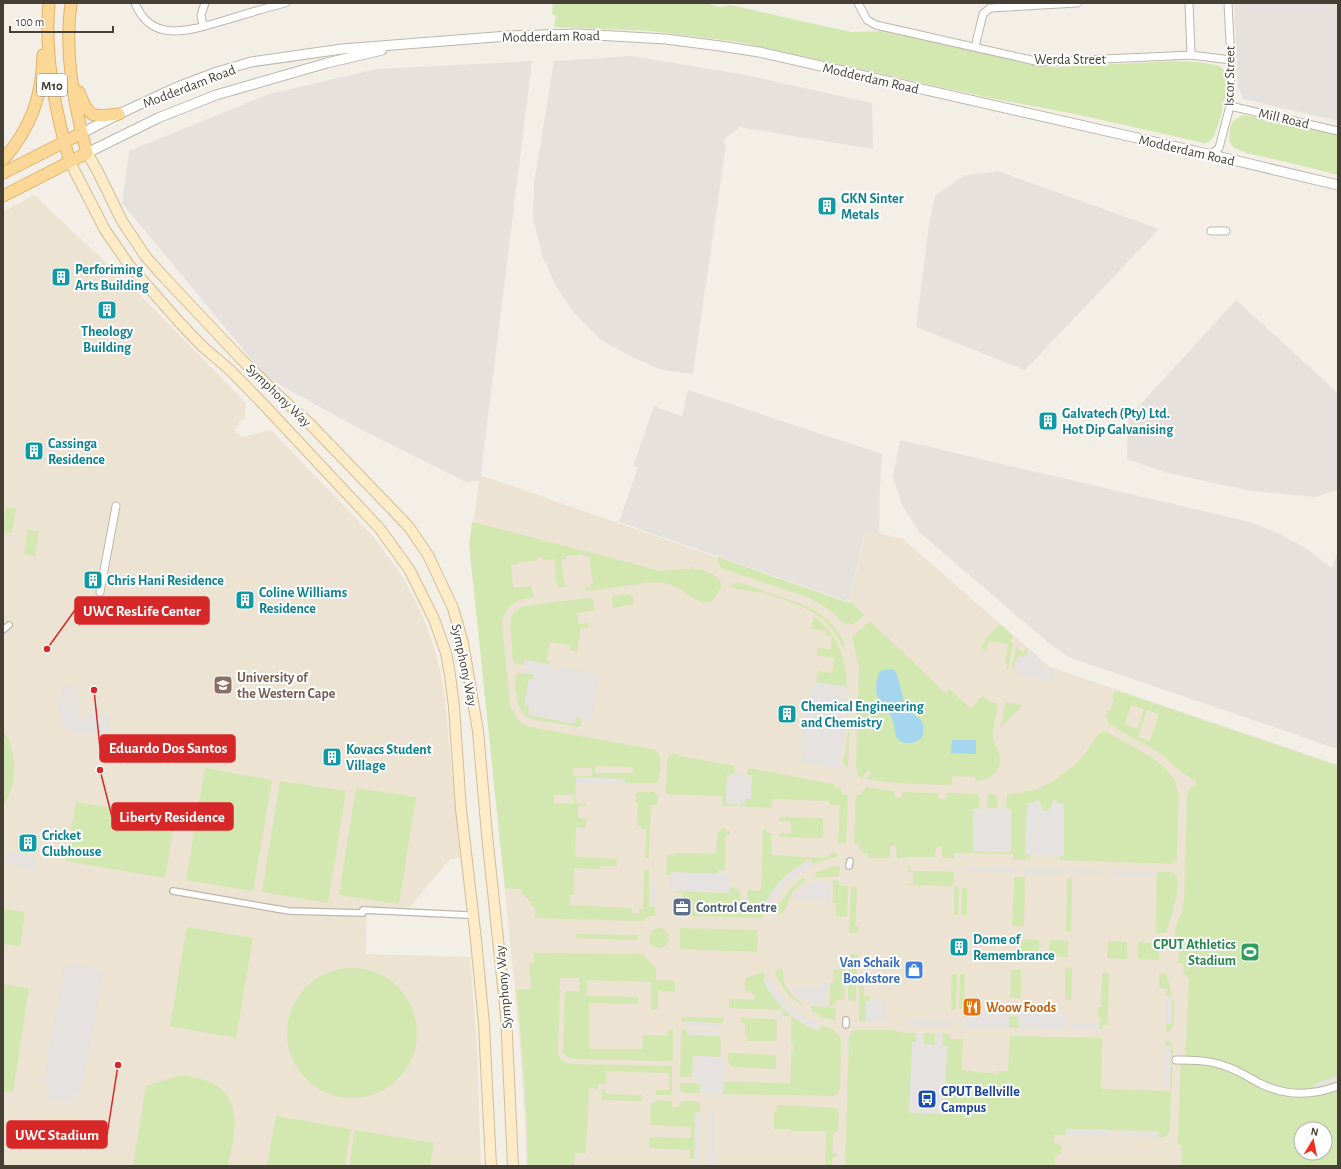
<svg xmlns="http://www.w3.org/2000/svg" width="1341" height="1169" font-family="'Alegreya Sans',sans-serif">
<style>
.industrial{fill:#e6e1dc}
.education{fill:#ece3d2;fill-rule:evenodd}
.green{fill:#d3e7b1;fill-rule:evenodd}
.parking{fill:#e5e2df}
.water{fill:#a5d6ef}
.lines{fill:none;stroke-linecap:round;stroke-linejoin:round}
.pedestrian-casing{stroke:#bfb6aa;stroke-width:8}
.minor-casing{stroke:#bfb6aa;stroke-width:9}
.tertiary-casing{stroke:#bfb6aa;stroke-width:11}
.secondary-casing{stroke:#d2be98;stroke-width:12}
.primary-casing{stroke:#e1b368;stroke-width:13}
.pedestrian{stroke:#fff;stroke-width:5.5}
.minor{stroke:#fff;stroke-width:7}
.tertiary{stroke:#fff;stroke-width:9}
.secondary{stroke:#fdecc7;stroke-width:10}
.primary{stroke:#fcd898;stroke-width:11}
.labels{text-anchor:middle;stroke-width:4;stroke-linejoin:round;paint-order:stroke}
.shield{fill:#fff;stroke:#7e7972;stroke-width:1}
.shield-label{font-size:13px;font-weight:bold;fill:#463f36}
.street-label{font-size:14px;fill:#463f36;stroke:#fff}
.culture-label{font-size:14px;font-weight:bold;fill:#0d838f;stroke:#fff;text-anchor:start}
.education-label{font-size:14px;font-weight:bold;fill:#785e54;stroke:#fff;text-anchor:start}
.service-label{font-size:14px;font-weight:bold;fill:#4e5e75;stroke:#fff;text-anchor:start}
.leisure-label{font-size:14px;font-weight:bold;fill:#27864d;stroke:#fff;text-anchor:end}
.shop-label{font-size:14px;font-weight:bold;fill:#366cbe;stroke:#fff;text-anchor:end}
.food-label{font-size:14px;font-weight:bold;fill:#c56008;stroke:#fff;text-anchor:start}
.transit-label{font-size:14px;font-weight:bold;fill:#164399;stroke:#fff;text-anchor:start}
.leader{fill:none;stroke:#d62828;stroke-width:1.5}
.callout-dot{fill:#d62828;stroke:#fff;stroke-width:1.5}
.callout{fill:#d62828;stroke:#d62828;stroke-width:1.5}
.callout-label{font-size:15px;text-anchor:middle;font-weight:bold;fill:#fff}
</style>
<rect width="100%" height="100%" fill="#f3efe7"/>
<g class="industrial">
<polygon points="1234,3 1338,3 1338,121 1243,99 1238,86"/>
<polygon points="631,56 746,75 872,103 873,149 740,127 725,138 724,144 726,145 693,374 662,370 632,357 601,340 574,313 556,286 543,258 533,219 534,184 554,61"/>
<polygon points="532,61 480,481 466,482 358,428 266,377 122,203 129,151 269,94 377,69"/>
<polygon points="998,171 1159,229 1025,370 916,327 930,218 935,196 963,176"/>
<polygon points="1236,300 1338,393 1338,490 1315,497 1251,491 1164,472 1127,459 1128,418"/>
<polygon points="688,390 882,454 880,486 879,536 865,532 849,602 619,522 638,467 633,466 654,406 682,416"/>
<polygon points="900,440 1250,522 1278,533 1307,549 1332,568 1338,550 1338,749 1068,657 1051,645 919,532 902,505 893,477"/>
</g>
<g class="education">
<polygon points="34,195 137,292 246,403 245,418 238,423 240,424 234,430 242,437 271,430 373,536 402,576 417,604 425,622 434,648 441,675 445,700 460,858 450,859 410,907 367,907 366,954 470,957 477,1047 481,1166 3,1166 3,212"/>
<path d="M 480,475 L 849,603 L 866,530 L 903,539 L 1050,667 L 1338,765 L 1338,1166 L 526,1166 L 525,1122 L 519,1031 L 470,545 ZM 1301,1129 L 1325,1129 L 1325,1153 L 1301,1153 Z"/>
</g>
<g class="green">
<polygon points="553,3 704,3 720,7 730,5 851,32 884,31 1038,66 1056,67 1174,61 1197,62 1217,65 1221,67 1226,73 1225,97 1220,119 1214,136 1209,142 1204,143 1075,114 990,98 739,42 651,31 554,27 556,15 552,15"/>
<polygon points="1242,115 1256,117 1256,116 1338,135 1338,175 1295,164 1246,153 1233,147 1229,141 1230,128 1233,121"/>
<polygon points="6,507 16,509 12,533 3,532"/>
<path d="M 472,522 L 661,571 L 686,569 L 690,570 L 691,567 C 705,572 732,575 716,596 C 704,613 688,592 676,587 C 669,584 662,582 655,582 L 586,591 L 585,588 L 591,587 L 591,584 L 593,584 L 589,556 L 584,556 L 583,554 L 566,556 L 566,559 L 561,560 L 565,587 L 558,588 L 558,585 L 556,584 L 555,574 L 556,573 L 554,559 L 544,560 L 543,557 L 537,558 L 537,561 L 519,562 L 519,564 L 511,565 L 513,588 L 531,586 L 534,597 C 518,599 505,605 502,622 L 510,706 L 517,719 L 523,724 L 530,727 L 651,749 C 655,750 657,751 659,755 C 661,760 660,778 657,783 L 625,783 L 625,779 L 576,778 L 575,803 L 586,804 L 586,806 L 578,806 L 578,818 L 586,818 L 586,828 L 576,827 L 575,857 L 617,859 L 617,866 L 600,866 L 600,869 L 574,868 L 574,895 L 570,895 L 569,905 L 632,908 L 632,913 L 639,913 L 639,909 L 643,909 L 644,870 L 649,870 L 649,906 L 655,907 L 655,916 L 649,916 L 642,921 L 535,918 L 535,908 L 531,904 L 531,901 L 528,901 L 528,898 L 525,898 L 525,895 L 522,895 L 522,889 L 505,888 L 469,544 ZM 595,766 L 633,767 L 633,773 L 595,773 ZM 573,768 L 592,768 L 592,776 L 573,776 ZM 567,794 L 574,795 L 574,804 L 554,803 L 554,795 L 567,795 Z"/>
<polygon points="28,530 39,531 35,556 24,554"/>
<polygon points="718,557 849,603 850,601 864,615 854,624 845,624 830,610 810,598 721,568 718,562"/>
<path d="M 735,583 C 746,583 758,589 768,593 C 802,604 828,609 845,644 L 844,649 C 830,621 814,609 784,600 C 778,598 771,595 764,593 C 753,591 741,591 731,587 L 730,586 Z"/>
<polygon points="629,594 633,597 634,604 613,608 612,599 613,596"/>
<path d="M 589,598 L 593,600 L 595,610 L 577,613 L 579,624 L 589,623 L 588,628 L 581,627 L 577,651 L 570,650 L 570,645 L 550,642 L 547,660 L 551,661 L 550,664 L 525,660 L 523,665 L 514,663 C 512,657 512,650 512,643 C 510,628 506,610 526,606 Z"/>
<path d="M 813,616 C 838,634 846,657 847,687 L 816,682 L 818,671 L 832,673 L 834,658 L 817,655 L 818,648 L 830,649 L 832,636 L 826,635 L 826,631 L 812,629 Z"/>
<path d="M 870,621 L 945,693 L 949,689 L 971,709 L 982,696 L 990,702 L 998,704 C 997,711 992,732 993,738 C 994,743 997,748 999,753 C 1004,770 992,780 976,781 L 975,777 L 952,776 L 951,785 C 923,784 894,784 866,779 L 871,773 L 868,770 L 862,778 L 858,775 L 856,766 L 859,666 L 852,637 Z"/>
<polygon points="1000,624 1013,636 1010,641 1013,644 1008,670 1005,669 1008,665 1005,663 1008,644 988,641 986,653 982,647 983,642"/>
<polygon points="1016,646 1023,653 1027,648 1029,650 1024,656 1017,657 1014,669 1012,669"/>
<path d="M 518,673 L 532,674 L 534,676 L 533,679 L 529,679 L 524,704 L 528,706 L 529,708 L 575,723 L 576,718 L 581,719 L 582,722 L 581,726 L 578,727 L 532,719 C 515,713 517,694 515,678 L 516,675 Z"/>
<path d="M 1115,690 L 1338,766 L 1338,1166 L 1181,1166 L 1182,1145 L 1178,1145 L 1180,1070 L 1182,1065 L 1185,1063 L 1189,978 L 1183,973 L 1183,963 L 1178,963 L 1180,941 L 1175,940 L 1175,928 L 1182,911 L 1184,900 L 1187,795 L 1190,788 L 1196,786 L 1196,781 L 1181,772 L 1163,755 L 1109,724 L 1106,717 L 1108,710 L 1110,711 L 1114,699 L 1112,698 ZM 1131,705 L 1144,709 L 1138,729 L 1125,724 ZM 1147,710 L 1159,714 L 1150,741 L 1138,737 ZM 1301,1129 L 1325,1129 L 1325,1153 L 1301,1153 Z"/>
<polygon points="1006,702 1023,705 1000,728"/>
<polygon points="849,727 848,766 848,767 844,765 843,762"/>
<path d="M 3,731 C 13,745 16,766 13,783 C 11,790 7,799 3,806 Z"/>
<polygon points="1102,732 1106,732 1127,743 1154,759 1166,769 1174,779 1179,795 1177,860 1173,864 1060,860 1059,856 1064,856 1064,804 1059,804 1054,799 1048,811 1044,811 1039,800 1037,800 1033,803 1027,803 1025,855 1031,855 1029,860 1013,860 1013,854 955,853 954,858 944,858 942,856 942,847 936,847 935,857 909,857 897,859 896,846 890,846 890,858 868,858 868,853 863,853 859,849 859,844 854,844 856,795 860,795 863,790 865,790 865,787 893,791 894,791 895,797 901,798 903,792 938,793 939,799 946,799 946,794 947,793 977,794 979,797 979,809 973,809 973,851 1011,852 1011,809 1006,808 1007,795 1035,790 1055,780 1076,764 1089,748 1097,735"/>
<polygon points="673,754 679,754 679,756 735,766 735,775 727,774 726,803 737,804 737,806 722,806 722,796 666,794 667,760 669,756"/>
<polygon points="205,768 272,780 253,891 186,880"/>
<polygon points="749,768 833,784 835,787 840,788 842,794 848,795 846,844 838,843 840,805 830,805 830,801 773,799 772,808 740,806 740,804 745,804 745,798 751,799 752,775 746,775"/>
<polygon points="280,781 346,791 328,903 262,892"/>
<polygon points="356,788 416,797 399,904 339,895"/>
<polygon points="638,792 653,792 657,794 658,797 657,804 651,805 649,858 645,858 646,829 641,829 641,826 637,825 638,803 636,802 635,794"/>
<polygon points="990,794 997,795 998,808 987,808 987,796"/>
<polygon points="76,802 175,819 165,878 66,861"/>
<polygon points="779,817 822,818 823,819 823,837 821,838 779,837 780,833 791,833 791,822 779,821"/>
<polygon points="721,828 726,828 726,831 730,831 730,834 726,835 725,871 718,870 718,874 670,872 670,875 666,875 667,855 674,855 675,853 716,854 718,832 721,832"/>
<path d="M 763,829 L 767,830 L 767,833 L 771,833 L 772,855 L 822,858 L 829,857 L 829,853 L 837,853 L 837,857 L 835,857 L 813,864 L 810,859 C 790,870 776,883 765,903 L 768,905 L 765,910 C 755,906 746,905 747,892 L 749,890 L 761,891 Z"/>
<polygon points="908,865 909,865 910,871 954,872 953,886 907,885 908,884 913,884 913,873 908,871"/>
<polygon points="834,866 840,866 839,876 814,878 816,872"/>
<path d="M 1157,872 L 1173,872 C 1186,883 1169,920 1166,933 L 1156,933 Z"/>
<polygon points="1014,877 1025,877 1024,926 1012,926"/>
<polygon points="803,878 806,880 793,891 784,912 781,914 777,912 776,910 791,888"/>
<polygon points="1067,878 1072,879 1071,931 1066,931"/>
<polygon points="833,880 839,881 839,886 848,886 847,917 836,916 836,903 833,903"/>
<polygon points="729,887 737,889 740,892 741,905 763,914 762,918 692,916 693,902 683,902 683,893 673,892 673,891 729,893"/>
<polygon points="851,887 857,887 855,926 859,927 858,933 849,933"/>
<polygon points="954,887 959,887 958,915 954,915"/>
<polygon points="962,888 967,888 967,915 961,915"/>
<polygon points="3,909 25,912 20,946 3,944"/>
<polygon points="187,927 253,938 236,1038 170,1026"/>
<circle cx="659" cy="938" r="10"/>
<polygon points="680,928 758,930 757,952 680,949"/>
<polygon points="576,934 637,935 637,940 576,938"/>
<polygon points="1021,939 1039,940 1039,956 1020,955"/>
<polygon points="1050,940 1069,941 1067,949 1068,957 1049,956"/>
<polygon points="1108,941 1127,942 1127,959 1107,958"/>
<polygon points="1138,942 1159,943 1159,960 1138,959"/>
<path d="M 534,953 L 642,954 L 656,969 L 656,980 L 675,981 L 675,992 L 658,991 L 658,1010 L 651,1010 L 651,982 L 587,980 L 587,996 L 638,997 L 638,1004 L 589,1003 L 589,1049 L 642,1049 L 643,1035 L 668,1036 L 668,1030 L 673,1030 L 673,1057 L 671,1061 L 572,1059 L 568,1058 L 563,1052 L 565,993 L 566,991 L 579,991 L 579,978 L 560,978 L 558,1054 C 561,1061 565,1063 572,1064 L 671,1066 L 672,1068 L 672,1095 L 656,1095 L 656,1090 L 669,1090 L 669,1073 L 607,1071 L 606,1084 L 598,1084 L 598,1089 L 589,1088 L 586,1153 L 575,1153 L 574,1166 L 528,1166 C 527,1107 523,1048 516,990 L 531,989 L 529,965 L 534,962 Z"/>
<polygon points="849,954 857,954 856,1001 848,1000"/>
<polygon points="1065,967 1072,968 1071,1000 1065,1000"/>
<circle cx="352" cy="1033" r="65"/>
<path d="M 779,969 L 782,969 C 784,973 783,977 784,982 C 787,992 795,998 803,1004 L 800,1004 C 789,997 779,984 775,972 Z"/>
<polygon points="834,969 845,969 844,1000 836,1000 835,1006 829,1006 830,983 833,983"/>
<polygon points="1011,970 1021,970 1021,998 1010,998"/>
<path d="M 764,972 L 766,977 L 763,979 C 773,1003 793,1022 819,1031 L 821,1025 C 831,1029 839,1030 841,1042 L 840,1089 L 838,1093 L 834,1096 L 723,1094 L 724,1082 L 790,1083 L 791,1053 L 793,1053 L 793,1043 L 791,1042 L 791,1016 L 783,1016 L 782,1010 L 729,1008 L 729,999 L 753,1000 L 755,998 L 755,995 L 745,990 L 745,980 L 748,977 Z"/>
<polygon points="1102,973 1109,973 1108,1025 1103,1025 1102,1029 1100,1029 1100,1017 1098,1017 1098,1007 1101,1007"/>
<polygon points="952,974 957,974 956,1010 951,1010"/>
<polygon points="960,974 965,974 964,1010 959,1010"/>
<polygon points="1159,974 1166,974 1172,995 1174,1007 1173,1027 1168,1032 1166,1031 1167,1024 1171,1023 1172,997 1166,996 1167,989 1159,988"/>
<polygon points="3,984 29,988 13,1092 3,1091"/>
<polygon points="859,985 864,986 864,996 870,996 869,1001 866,1001 866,1021 859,1021"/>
<polygon points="811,1006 836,1008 835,1020 821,1017 812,1011"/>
<polygon points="1011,1016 1017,1017 1019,1028 1009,1027 1009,1017"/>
<polygon points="681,1017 724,1018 723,1023 681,1022"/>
<polygon points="742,1018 775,1019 775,1021 777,1021 776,1041 747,1041 747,1035 745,1035 745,1023 741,1023"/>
<polygon points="685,1029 687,1030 687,1035 721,1036 720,1057 693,1056 692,1077 681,1077 680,1076 681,1032"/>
<polygon points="855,1030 893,1030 904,1033 916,1033 916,1042 912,1042 910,1112 946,1046 942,1046 943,1034 950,1034 950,1039 963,1039 962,1070 973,1071 973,1072 997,1073 997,1071 1008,1071 1010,1036 1102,1038 1101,1089 1171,1091 1170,1132 1166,1136 1160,1138 1159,1136 1158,1131 1066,1129 1065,1135 1054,1135 1054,1143 1060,1144 1062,1148 1061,1154 1055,1155 1055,1166 845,1166 849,1037 852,1031"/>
<polygon points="924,1033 935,1034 935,1045 923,1044"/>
<polygon points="1167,1040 1170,1041 1173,1045 1172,1088 1170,1088 1171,1046 1165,1045 1166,1041"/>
<polygon points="728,1053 776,1055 776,1069 733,1067 728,1062"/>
<path d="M 177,1076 C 202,1075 230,1085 234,1113 C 237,1131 231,1149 228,1166 L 133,1166 L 146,1086 Z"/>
<polygon points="680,1083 699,1083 700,1085 700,1093 683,1093 680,1090"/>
<polygon points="602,1089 605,1089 605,1094 642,1095 642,1101 602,1100"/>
<polygon points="656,1100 672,1101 672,1107 679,1107 680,1103 682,1101 696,1101 700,1104 700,1112 695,1113 694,1159 690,1159 690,1150 649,1148 650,1137 691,1138 691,1127 650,1125 651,1103 655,1103"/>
<polygon points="777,1105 835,1108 839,1112 838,1131 833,1133 832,1153 837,1153 837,1157 832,1157 832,1166 825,1166 826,1131 790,1131 790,1129 774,1129 774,1112 777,1112"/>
<polygon points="276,1116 351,1129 345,1166 267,1166"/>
<polygon points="355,1130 434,1143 430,1166 349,1166"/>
</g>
<g class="parking">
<polygon points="1029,650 1043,662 1039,666 1040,668 1048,669 1050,667 1055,669 1053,681 1019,675 1019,670 1014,669 1017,657 1024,656"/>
<polygon points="525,660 553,665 552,670 558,671 559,667 599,674 591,721 576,718 575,724 528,715 529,707 524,704 529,679 533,679 534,676 532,674 523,673"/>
<polygon points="816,682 847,687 841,724 846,725 839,769 801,762 803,750 800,749 810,686 816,687"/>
<polygon points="74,685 81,712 76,713 77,717 84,719 85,713 110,716 110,734 72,734 71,729 63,729 57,698 63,696 61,688"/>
<polygon points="727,774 752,775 751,799 745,799 745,804 726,803"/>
<polygon points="576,777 625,779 625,784 576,783"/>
<polygon points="1054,800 1058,804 1064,804 1063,855 1026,854 1027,804 1033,804 1039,801 1043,812 1048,812"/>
<polygon points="974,809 1010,809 1010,851 973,851"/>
<polygon points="10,850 37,859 33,871 6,862"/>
<polygon points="810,860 813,864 789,880 780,890 770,905 765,903 775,887 783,878 793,870"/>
<polygon points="968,867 1013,868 1013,873 968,871"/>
<polygon points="1024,868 1067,869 1067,874 1024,873"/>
<polygon points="1074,870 1104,871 1104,874 1074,874"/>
<polygon points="1113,871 1156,872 1156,875 1145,875 1144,877 1113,876"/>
<polygon points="671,872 730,874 729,892 670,890"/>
<polygon points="814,881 830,881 829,905 824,905 824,899 794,899 794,892 800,893 803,885 814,886"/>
<polygon points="651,886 656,886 655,906 650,906"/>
<polygon points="70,963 98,969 97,973 103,974 81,1092 76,1091 74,1103 46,1098 48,1085 43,1084 64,967 69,968"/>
<polygon points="769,976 775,989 785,1003 800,1015 820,1025 818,1030 800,1021 780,1005 771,994 763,979"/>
<polygon points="822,981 827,981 826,1005 810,1004 811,999 800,999 796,992 791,992 791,987 822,988"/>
<polygon points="1166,996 1172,997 1171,1023 1166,1023"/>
<polygon points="872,999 879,999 880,1001 886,1001 886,1021 866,1021 866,1001 872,1001"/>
<polygon points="968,1003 1009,1004 1009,1009 1011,1009 1011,1016 1009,1016 1009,1028 964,1027 964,1021 967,1021"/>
<polygon points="1020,1010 1064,1011 1064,1016 1067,1016 1067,1025 1064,1025 1064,1029 1019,1028 1018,1015 1020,1015"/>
<polygon points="908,1020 950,1021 950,1026 908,1025"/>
<polygon points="686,1022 722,1023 721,1027 686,1026"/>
<rect x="1071" y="1024" width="29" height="5"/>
<polygon points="687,1030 720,1032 720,1036 687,1035"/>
<polygon points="916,1033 924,1033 924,1044 935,1045 935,1034 943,1034 942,1046 947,1046 945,1114 909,1113 912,1042 916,1042"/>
<polygon points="1165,1046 1171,1046 1170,1088 1164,1088"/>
<polygon points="693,1056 724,1057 723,1095 700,1094 701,1082 693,1082"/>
<polygon points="1338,1076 1338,1081 1315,1088 1314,1084"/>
<polygon points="696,1113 701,1113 700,1161 694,1161"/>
<polygon points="709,1113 714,1113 713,1166 708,1166"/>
<polygon points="1066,1129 1109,1130 1109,1136 1066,1135"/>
<polygon points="1121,1131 1158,1132 1158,1137 1120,1136"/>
</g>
<g class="water">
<path d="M 889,669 L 894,670 C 900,677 901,695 906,705 C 914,721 928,714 922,738 C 916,742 908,746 900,741 C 893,737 896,727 893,721 C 890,712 880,704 877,695 C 875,686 877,678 880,671 Z"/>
<polygon points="952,740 976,740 976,754 951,753"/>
</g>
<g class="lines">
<g class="pedestrian-casing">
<g id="pedestrian">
<polyline points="3,630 9,625"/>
<polyline points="849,866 850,861"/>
<polyline points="173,891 289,911 363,913 363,910 467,915"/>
<polyline points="846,1025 846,1020"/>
</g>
</g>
<g class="minor-casing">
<g id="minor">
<path d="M 135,3 C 152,46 194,29 226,20 C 246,14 265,8 285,3"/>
<polyline points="858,3 867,20 876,25 1040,62 1191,55 1231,60"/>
<polyline points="1189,3 1191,55"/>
<polyline points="203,26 201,15 205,3"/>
<polyline points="975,47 983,14 990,8 1077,3"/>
<polyline points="1230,106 1338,131"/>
<polyline points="1210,155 1219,148 1230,106 1231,60 1228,3"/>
<polyline points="1211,231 1226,231"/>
<polyline points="100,592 116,506"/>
<path d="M 1176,1060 C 1191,1060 1207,1060 1222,1065 C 1236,1069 1248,1077 1261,1084 C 1287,1096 1311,1096 1338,1086"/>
</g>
</g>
<g class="tertiary-casing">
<g id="tertiary">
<polyline points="82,133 119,114 175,88 217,72 251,62 342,49 508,36 578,34 666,39 720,46 759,52 1225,158 1338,185"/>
<polyline points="87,153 158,118 216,95 327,63 382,50"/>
</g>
</g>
<g class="secondary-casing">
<g id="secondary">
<polyline points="87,153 97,170 122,221 146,257 163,276 242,360 279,396 310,424 409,527 428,555 453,608 463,643 478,731 487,835 506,1015 513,1166"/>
<polyline points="70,162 105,230 129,265 180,323 202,346 230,370 265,406 380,529 409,569 434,619 446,653 450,675 454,707 461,809 476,940 484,1024 491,1166"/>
</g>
</g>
<g class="primary-casing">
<g id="primary">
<path d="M 49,3 C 44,56 55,111 70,162"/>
<path d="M 79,92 C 89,119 92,117 119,114"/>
<path d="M 3,160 C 31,128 42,97 43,55"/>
<polyline points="3,173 82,133"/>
<path d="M 3,196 L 87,153 C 74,104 64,54 71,3"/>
</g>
</g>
<use href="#pedestrian" class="pedestrian"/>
<use href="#minor" class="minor"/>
<use href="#tertiary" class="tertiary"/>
<use href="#secondary" class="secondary"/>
<use href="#primary" class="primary"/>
</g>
<defs>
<g id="building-square" transform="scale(1)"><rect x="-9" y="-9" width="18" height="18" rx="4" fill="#0f9aa8" stroke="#fff"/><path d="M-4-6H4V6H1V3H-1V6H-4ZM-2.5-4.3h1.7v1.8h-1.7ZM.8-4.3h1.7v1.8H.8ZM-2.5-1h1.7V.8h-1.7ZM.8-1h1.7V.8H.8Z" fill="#fff"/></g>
<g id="university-square" transform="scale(1)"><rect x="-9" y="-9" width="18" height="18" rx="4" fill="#8d6e63" stroke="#fff"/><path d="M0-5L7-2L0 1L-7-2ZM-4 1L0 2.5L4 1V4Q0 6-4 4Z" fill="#fff"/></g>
<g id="office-square" transform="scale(1)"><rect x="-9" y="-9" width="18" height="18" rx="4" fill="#5c6f8a" stroke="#fff"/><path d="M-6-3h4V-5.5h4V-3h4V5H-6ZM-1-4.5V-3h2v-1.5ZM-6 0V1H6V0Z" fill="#fff"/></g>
<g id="stadium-square" transform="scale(1)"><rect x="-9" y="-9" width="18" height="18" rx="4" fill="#2e9e5b" stroke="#fff"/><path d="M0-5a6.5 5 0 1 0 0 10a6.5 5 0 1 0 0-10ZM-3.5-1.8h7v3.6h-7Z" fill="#fff"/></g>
<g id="shop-square" transform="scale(1)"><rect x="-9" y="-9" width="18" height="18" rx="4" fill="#3f7fe0" stroke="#fff"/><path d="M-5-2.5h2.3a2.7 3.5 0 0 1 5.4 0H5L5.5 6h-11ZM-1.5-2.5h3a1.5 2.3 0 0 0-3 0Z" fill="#fff"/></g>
<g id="restaurant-square" transform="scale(1)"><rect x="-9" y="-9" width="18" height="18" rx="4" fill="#e8710a" stroke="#fff"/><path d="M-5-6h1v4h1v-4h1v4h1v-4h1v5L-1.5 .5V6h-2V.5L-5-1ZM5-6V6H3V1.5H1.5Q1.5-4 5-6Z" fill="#fff"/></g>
<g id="bus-square" transform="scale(1)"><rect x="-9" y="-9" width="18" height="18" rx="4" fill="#1a4fb4" stroke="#fff"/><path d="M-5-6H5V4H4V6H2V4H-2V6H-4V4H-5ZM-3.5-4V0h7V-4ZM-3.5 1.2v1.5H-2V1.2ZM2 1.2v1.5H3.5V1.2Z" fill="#fff"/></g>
</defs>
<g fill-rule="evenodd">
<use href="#building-square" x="827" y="206"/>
<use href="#building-square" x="61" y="277"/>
<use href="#building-square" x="107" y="310"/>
<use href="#building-square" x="1048" y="421"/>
<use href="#building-square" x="34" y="451"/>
<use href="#building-square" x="93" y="580"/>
<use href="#building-square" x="245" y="600"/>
<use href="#university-square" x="223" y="685"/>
<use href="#building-square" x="787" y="714"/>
<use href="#building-square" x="332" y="757"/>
<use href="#building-square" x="28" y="843"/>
<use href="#office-square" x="682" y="907"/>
<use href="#building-square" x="959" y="947"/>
<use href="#stadium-square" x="1250" y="952"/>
<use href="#shop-square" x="914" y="970"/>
<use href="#restaurant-square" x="972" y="1007"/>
<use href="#bus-square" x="927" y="1099"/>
</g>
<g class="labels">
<rect class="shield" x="37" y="74" width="30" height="22" rx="3"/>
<g class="shield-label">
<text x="52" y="90">M10</text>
</g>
<g class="street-label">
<text transform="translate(551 36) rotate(-1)" y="5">Modderdam Road</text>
<text x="1070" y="64">Werda Street</text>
<text transform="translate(1229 76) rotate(-89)" y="5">Iscor Street</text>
<text transform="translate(871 78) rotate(13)" y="5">Modderdam Road</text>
<text transform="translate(189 86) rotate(-21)" y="5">Modderdam Road</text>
<text transform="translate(1284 118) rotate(13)" y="5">Mill Road</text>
<text transform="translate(1187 150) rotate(13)" y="5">Modderdam Road</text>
<text transform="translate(279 395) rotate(44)" y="5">Symphony Way</text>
<text transform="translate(465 665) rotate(78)" y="5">Symphony Way</text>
<text transform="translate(503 987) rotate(-95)" y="5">Symphony Way</text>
</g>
<g class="culture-label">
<text x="841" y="203">GKN Sinter<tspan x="841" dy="16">Metals</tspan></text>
<text x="75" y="274">Perforiming<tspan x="75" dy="16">Arts Building</tspan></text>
<text x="107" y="336" text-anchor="middle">Theology<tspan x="107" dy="16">Building</tspan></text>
<text x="1062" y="418">Galvatech (Pty) Ltd.<tspan x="1062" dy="16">Hot Dip Galvanising</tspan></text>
<text x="48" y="448">Cassinga<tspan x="48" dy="16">Residence</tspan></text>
<text x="107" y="585">Chris Hani Residence</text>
<text x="259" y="597">Coline Williams<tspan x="259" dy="16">Residence</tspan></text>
<text x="801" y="711">Chemical Engineering<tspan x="801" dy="16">and Chemistry</tspan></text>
<text x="346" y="754">Kovacs Student<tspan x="346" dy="16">Village</tspan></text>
<text x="42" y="840">Cricket<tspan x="42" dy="16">Clubhouse</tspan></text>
<text x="973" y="944">Dome of<tspan x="973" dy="16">Remembrance</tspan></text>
</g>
<g class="education-label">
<text x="237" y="682">University of<tspan x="237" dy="16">the Western Cape</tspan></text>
</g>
<g class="service-label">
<text x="696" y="912">Control Centre</text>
</g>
<g class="leisure-label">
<text x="1236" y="949">CPUT Athletics<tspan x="1236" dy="16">Stadium</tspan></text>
</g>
<g class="shop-label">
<text x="900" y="967">Van Schaik<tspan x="900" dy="16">Bookstore</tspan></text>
</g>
<g class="food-label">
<text x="986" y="1012">Woow Foods</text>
</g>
<g class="transit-label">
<text x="941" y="1096">CPUT Bellville<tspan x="941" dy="16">Campus</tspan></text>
</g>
</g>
<path class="leader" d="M47 649L75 610M94 690L100 748M100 770L112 817M118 1065L107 1135"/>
<g class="callout-dot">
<circle cx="47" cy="649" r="4"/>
<circle cx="94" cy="690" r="4"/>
<circle cx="100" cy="770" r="4"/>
<circle cx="118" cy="1065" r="4"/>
</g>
<g class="callout">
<rect x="75" y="597" width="134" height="27" rx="4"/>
<rect x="100" y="735" width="135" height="27" rx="4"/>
<rect x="112" y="803" width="121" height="27" rx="4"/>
<rect x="7" y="1121" width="100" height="27" rx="4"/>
</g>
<g class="callout-label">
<text x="142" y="616">UWC ResLife Center</text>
<text x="168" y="753">Eduardo Dos Santos</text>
<text x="172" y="822">Liberty Residence</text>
<text x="57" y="1140">UWC Stadium</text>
</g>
<rect width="1341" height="1169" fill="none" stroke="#463f36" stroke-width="8"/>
<g transform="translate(1313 1141) rotate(10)"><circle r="19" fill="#ffffff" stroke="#b5b2af"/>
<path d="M0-3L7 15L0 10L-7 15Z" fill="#f52c1d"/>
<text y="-6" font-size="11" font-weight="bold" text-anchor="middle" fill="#463f36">N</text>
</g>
<path d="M10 26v6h103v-6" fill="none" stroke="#463f36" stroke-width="2"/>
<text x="16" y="26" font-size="12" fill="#463f36" stroke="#ffffff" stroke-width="3" paint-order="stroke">100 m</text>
</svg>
